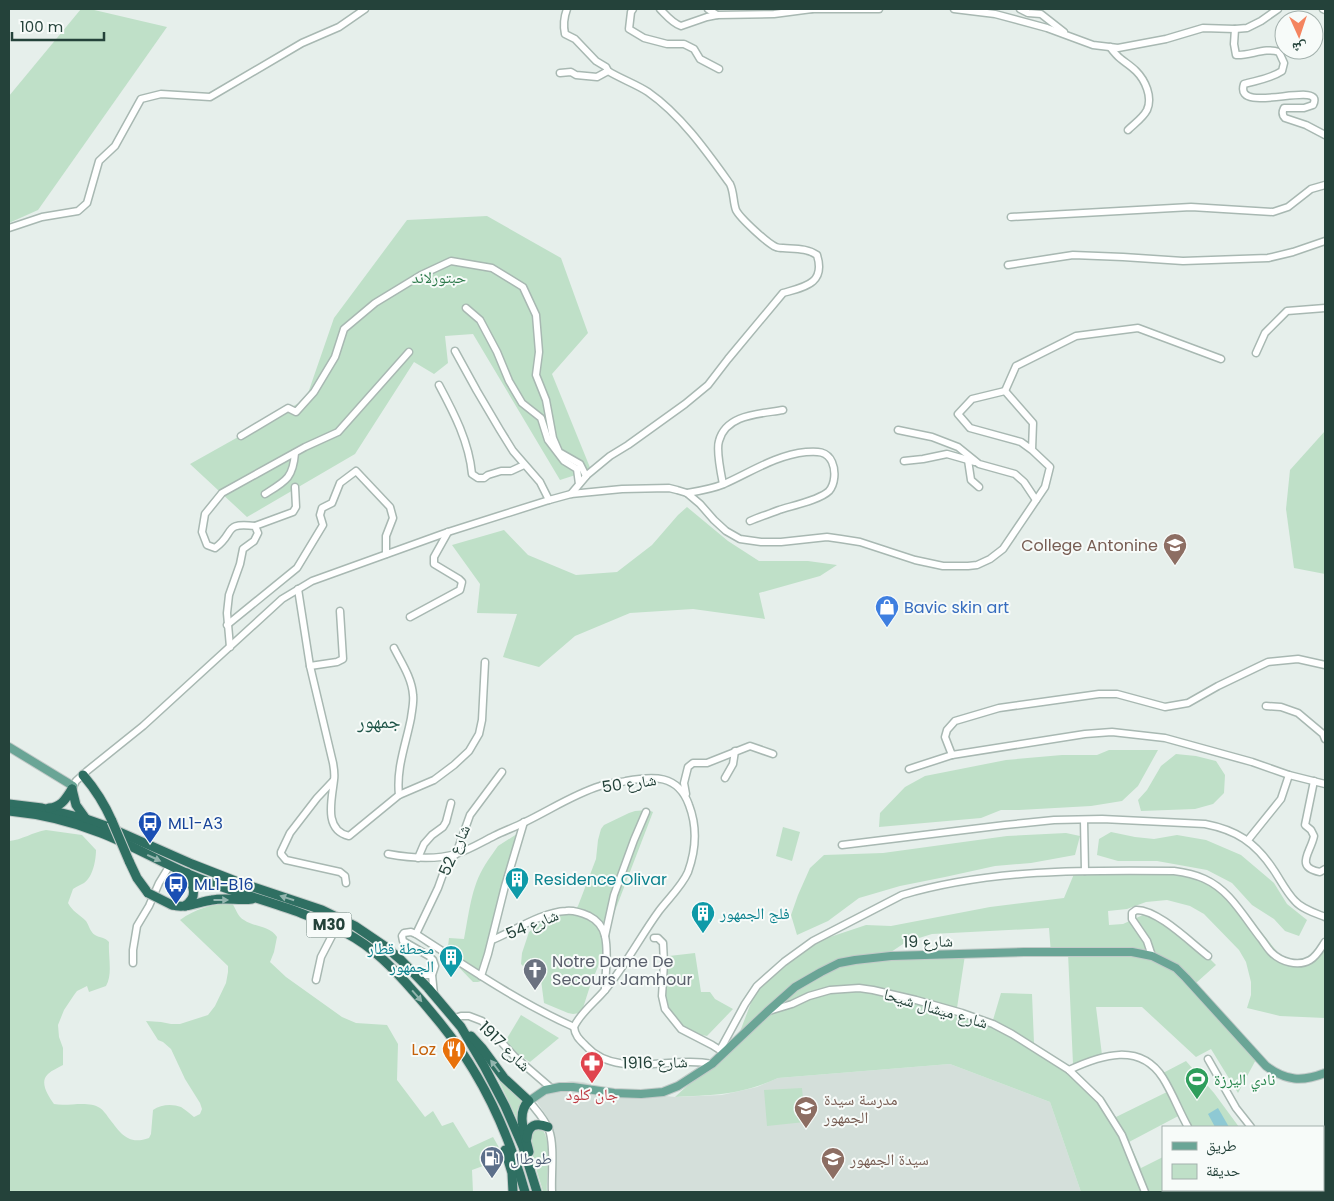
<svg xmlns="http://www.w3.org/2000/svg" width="1334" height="1201" font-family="Poppins,'Noto Naskh Arabic',sans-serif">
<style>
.built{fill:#d4dfda}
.green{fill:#bfe0c8}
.water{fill:#8ec9d4}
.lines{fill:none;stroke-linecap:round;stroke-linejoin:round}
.minor-casing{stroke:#a8b8b2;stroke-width:9}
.major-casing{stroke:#c2cac8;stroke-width:10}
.highway-casing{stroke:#c2cac8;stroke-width:11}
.minor{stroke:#fff;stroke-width:6}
.major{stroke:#6aa596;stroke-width:8}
.highway{stroke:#2f6f62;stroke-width:9}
.highway-bridge-casing{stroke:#c2cac8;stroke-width:11;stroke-linecap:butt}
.highway-bridge{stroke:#2f6f62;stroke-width:9}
.oneway{fill:#93b5ae}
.labels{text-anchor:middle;stroke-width:4;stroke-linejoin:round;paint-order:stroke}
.shield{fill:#f7fbf9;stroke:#637a73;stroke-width:1}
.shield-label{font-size:15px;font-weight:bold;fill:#24423a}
.park-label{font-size:16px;fill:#2d7a4b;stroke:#f7fbf9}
.education-label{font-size:16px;fill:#785e54;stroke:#f7fbf9;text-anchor:start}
.shop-label{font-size:16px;fill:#366cbe;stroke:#f7fbf9;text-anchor:start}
.street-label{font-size:16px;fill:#24423a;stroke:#f7fbf9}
.transit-label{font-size:16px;fill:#164399;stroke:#f7fbf9;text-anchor:start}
.culture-label{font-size:16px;fill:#0d838f;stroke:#f7fbf9;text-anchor:start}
.worship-label{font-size:16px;fill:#5b616d;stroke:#f7fbf9;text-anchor:start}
.food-label{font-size:16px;fill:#c56008;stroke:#f7fbf9;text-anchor:end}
.leisure-label{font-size:16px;fill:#27864d;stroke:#f7fbf9;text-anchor:start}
.health-label{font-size:16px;fill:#be3a42;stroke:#f7fbf9}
.service-label{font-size:16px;fill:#4e5e75;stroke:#f7fbf9;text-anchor:start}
.quarter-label{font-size:19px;fill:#1f5548;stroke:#f7fbf9}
</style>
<rect width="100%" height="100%" fill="#e6efeb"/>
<polygon class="built" points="950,1064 1050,1102 1081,1192 554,1192 556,1145 554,1132 549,1120 533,1096 550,1085 571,1081 583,1082 612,1090 675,1097 722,1095 757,1087 778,1078"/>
<g class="green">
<polygon points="81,9 90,9 167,27 38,210 9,223 9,96"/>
<polygon points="487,216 561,258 588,333 552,374 591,470 560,480 473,334 445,336 448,363 434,374 414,362 355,454 247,517 190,464 306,399 334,318 407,220"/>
<polygon points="1325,431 1325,574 1294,568 1286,509 1290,470"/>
<polygon points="687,507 728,541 759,561 808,561 837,565 820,576 759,593 765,619 693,609 630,613 575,636 539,667 503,657 517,614 477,613 480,584 452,545 504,530 528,555 576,575 617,572 652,545 678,515"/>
<polygon points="1109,750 1158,750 1138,786 1122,801 1091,806 1019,810 1001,810 981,818 879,827 880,813 905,787 925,776 1006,760 1062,755 1097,755"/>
<polygon points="1176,754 1196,756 1216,761 1225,775 1224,793 1213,804 1195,809 1141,811 1138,800 1147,790 1161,766"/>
<polygon points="648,810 653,812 608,929 605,946 599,964 590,986 583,1008 580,1013 573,1014 568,1013 544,1003 541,980 530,973 521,964 522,953 529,932 547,918 553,915 575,910 578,906 596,859 598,840 601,829 604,825 629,813 635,811"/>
<polygon points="783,827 800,832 792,861 776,856"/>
<path d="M 46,830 L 82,835 L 96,850 C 96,860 93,877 84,883 C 80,885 76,887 73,889 L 68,903 C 72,911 80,915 86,921 C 89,925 90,932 95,935 C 100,938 105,937 109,942 C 108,956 113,974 106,986 L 89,992 L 87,986 L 77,991 L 74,995 L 64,1010 L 58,1025 L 59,1037 L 63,1048 L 63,1065 C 58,1068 52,1070 48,1074 C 39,1082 48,1096 54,1104 C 67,1107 88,1100 100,1108 C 103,1110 106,1114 108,1117 C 120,1132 127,1146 149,1138 L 151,1134 L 153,1110 C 161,1104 173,1104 181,1107 C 186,1110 190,1114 194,1117 L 200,1114 L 202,1109 L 200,1103 L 185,1079 L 171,1049 L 163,1042 L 158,1040 L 146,1021 L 161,1022 L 171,1024 L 180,1024 L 208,1015 L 215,1006 L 226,983 L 228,972 L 228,966 L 180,920 C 195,909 214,903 232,903 C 236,909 238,917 244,920 C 254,927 270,926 277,937 L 274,952 L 270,962 L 286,977 L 342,1017 L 356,1023 L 387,1025 L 398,1044 L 397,1080 L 425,1117 L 433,1111 L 442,1126 L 453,1122 L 469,1148 L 493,1137 L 505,1158 L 472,1170 L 473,1192 L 9,1192 L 9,841 C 22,840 33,832 46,830 Z"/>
<path d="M 520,832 L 484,980 L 478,982 L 473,982 L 447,955 L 449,938 L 464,939 C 469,914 471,887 485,865 C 489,858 494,852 498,846 Z"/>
<polygon points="1111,832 1135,837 1154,839 1177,835 1206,840 1241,855 1274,883 1287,904 1307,920 1299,936 1285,931 1274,919 1252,905 1232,883 1207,870 1157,861 1118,861 1097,855 1099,839"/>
<polygon points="1066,833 1080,836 1075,855 1031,863 995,866 945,877 900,886 859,898 828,921 797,935 791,915 798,895 810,868 824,855 883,853 1007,836"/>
<path d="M 1074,874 L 1173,874 L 1204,879 L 1240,906 L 1288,965 L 1312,963 L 1325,945 L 1325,1018 L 1280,1016 L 1247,1008 L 1251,995 L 1251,982 L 1246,962 L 1239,950 L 1204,914 L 1190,906 L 1167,900 L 1146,902 L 1127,909 L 1108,911 L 1109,925 L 1123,924 L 1145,914 L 1158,920 L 1208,957 L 1216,965 L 1196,983 L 1259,1054 L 1238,1093 L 1211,1049 L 1196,1057 L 1142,1007 L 1096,1007 L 1102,1055 L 1073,1064 L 1068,953 L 1051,954 L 1049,928 L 932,934 L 906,942 L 885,956 L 965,955 L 957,1008 L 993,1020 L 1001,993 L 1032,994 L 1034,1043 C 1064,1065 1093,1088 1116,1117 L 1171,1090 L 1163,1073 L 1186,1061 L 1214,1093 L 1239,1127 L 1192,1127 L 1184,1113 L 1129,1142 L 1141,1168 L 1163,1157 L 1163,1190 L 1323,1190 L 1323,1157 L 1325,1162 L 1325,1192 L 1081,1192 L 1050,1102 L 950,1064 L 778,1078 C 741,1095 715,1095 675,1097 L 701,1073 L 736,1038 L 741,1029 L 752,1000 L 757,991 L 777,967 L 821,940 L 866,925 L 891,926 L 990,907 L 1064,898 Z"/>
<path d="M 695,953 L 701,992 L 710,992 L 715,999 L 733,1009 L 707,1036 C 685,1033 665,1015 664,992 C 664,980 667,968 669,956 Z"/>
<polygon points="521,1015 559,1038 530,1062 503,1045"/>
<polygon points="495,1073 522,1102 517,1111 518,1121"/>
<polygon points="802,1088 805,1122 767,1126 764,1090"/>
<path d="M 533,1129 L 542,1129 C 553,1143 546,1175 547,1192 L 543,1192 L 542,1188 C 538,1172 526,1144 533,1129 Z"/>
</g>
<polygon class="water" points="1218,1108 1229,1127 1215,1127 1208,1114"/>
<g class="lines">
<g class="minor-casing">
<g id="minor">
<path d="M 567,9 C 564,17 563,25 565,34 L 575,39 L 596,61 L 606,67 L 608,71"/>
<polyline points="633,9 631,12 629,29 644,38 667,44 684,44 694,49 700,59 719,69"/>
<path d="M 660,9 C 666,15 672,23 681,26 L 707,17 L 717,15 L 774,14 L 812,9"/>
<polyline points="708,9 717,15"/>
<polyline points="811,9 879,9"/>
<polyline points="954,9 995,14 1047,28 1093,45 1118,48 1166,39 1203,28 1235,29 1247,28 1261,21 1278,9"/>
<polyline points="1020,9 1028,13 1041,14 1064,32"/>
<polyline points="1323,9 1325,10"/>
<path d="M 1235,29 L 1234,44 L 1236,55 C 1250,56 1265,47 1279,52 L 1284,63 L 1282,71 C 1270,79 1258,80 1244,84 C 1233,117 1327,78 1313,105 L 1304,108 L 1284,108 C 1282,112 1282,115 1285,118 L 1306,125 L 1325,135"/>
<path d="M 1110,47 C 1113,51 1117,56 1121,59 C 1126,63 1131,66 1136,71 C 1145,80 1153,97 1147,110 C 1143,118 1134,124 1128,130"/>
<path d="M 560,73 L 571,72 L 576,75 L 597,77 L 608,71 C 621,79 636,84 648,92 C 681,115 707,152 730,184 C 734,192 733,202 736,210 C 740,218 768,244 776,247 C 778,248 781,248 783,248 C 795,249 807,248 817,255 C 826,284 804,287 783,293 L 728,359 L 708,385 L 685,404 L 628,445 L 610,456 L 587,475 L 571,494"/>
<polyline points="1011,217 1191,207 1273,212 1288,207 1311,189 1325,185"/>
<polyline points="9,228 42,217 78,211 87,203 99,161 115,146 141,99 161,94 210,97 302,43 339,27 365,9"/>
<polyline points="1008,265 1073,255 1123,257 1183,261 1268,258 1293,252 1325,241"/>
<polyline points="466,308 480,320 497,352 509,381 522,403 541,418 548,440 564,461 577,469 579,484"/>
<polyline points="455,351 477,391 500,430 513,451 540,482 549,500"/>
<polyline points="1256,353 1265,333 1287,311 1325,308"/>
<path d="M 439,385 C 454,413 469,442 472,474 L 478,478 L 484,478 L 488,475 L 501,471 L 511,471 L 524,465"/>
<polyline points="1005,391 1016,366 1076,336 1138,328 1221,359"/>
<polyline points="898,430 932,437 958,447 979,464 1015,474 1024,482 1036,500"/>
<polyline points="241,436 288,408 296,412 314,392 335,357 344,329 375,303 421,275 451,261 492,268 523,287 536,315 539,352 536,375 546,400 553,438 559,452 580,464 586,476"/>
<polyline points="968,460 971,480 979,487"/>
<polyline points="904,461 923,459 947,454 975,462"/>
<path d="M 723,484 C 721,474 716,450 719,441 C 726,414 760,414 783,410"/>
<path d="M 687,493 C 699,491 712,489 724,484 C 751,472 776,455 806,452 C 817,451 827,451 832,462 C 836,471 835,484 829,491 C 820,500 791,506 779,510 C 769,514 759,517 750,521"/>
<path d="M 265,494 C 286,481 293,478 295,453"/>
<polyline points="255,526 293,512 296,507 295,487"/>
<path d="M 298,589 L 310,666 L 333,763 C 334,769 335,774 334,780 C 332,799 323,830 349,836 L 399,795 L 434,780 L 454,765 L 469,751 L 479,734 L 482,720 L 485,662"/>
<polyline points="410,617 460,590 462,582 459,579 434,564 434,557 448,532"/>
<polyline points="227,625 297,568 323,525 320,515 322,508 332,503 340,483 356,471 390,507 393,518 386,536 386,554"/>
<path d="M 230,647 L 227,613 L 229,595 L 240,564 L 243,549 L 254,541 L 258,533 L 255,526 C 222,522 236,533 215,548 L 207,545 L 202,532 L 205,514 L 222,493 L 305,447 L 338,432 L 409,352"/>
<path d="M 394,648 C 401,662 412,678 413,695 C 414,702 412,710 411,718 C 406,744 396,768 399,795"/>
<polyline points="310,666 337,662 343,659 340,611"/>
<polyline points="1266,706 1281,707 1298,713 1323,734 1325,739"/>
<polyline points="952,755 945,737 947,730 955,721 999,708 1099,694 1117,694 1165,707 1188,703 1218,686 1268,662 1298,659 1325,665"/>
<polyline points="909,769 952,755 1085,734 1112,732 1165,738 1252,762 1289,775 1325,784"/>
<polyline points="725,778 733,764 735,751"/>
<polyline points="333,781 317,798 290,833 281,852 281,854 286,860 340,872 345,876 346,883"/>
<path d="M 1314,781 L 1305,825 L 1311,830 L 1314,836 C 1311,852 1294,867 1320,872 L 1325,869"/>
<polyline points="72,789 76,781 87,771 143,726 282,599 312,581 448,532 549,500 571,494 622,489 669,488 677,490 687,493 700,504 714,520 726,531 740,539 761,542 781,542 827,537 841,539 860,542 915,560 943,566 968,566 977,565 990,559 1003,549 1045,487 1050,467 1032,450 1021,442 970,428 958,414 972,399 1005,391 1033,423 1032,450"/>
<polyline points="686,794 684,783 688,767 693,763 707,763 750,746 773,754"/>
<polyline points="1084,820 1085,871"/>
<polyline points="1248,840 1281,799 1289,775"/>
<path d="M 842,845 L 1005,825 L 1054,820 L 1102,819 L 1205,824 C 1236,830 1255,842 1273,869 C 1280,879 1286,892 1295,901 C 1302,909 1315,913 1325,917"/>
<path d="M 388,854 C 410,858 435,860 456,854 C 469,850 482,842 494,836 C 504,831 515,827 525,822 C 550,810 574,794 600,786 C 608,783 618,783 626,781 C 653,776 678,774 689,805 C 697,826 696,850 688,872 C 682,886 668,899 659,911 C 640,937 626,965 605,990 C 595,1002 580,1013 574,1027 C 575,1036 580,1040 586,1046 C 617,1080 673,1055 712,1064"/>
<polyline points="418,858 424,844 432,835 443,827 446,822 451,803"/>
<polyline points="416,934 438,888 447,863 456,854 470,815 502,772"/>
<polyline points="605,936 614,895 634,840 646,812"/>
<polyline points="654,938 658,938 663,943 664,963 662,996 665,1009 681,1029 712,1045 723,1052"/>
<path d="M 492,940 C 514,931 542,912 566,911 C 574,910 582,913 589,916 C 597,920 603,927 605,936 C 609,954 605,972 605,990"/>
<path d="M 1152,956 L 1147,941 L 1132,919 L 1132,913 L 1136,910 C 1157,909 1191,943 1208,956"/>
<polyline points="133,963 133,950 137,926 149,906 159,883 170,865"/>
<polyline points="415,975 432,975"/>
<polyline points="481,976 488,954 505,886 524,822"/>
<polyline points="316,980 321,957 336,928"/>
<path d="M 434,994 L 432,975 L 435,966 L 433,960 L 429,956 L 403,941 L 402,936 L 404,933 L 411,932 L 416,934 C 467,967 518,1002 574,1027"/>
<polyline points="769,1011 792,1004 809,996 830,990 859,988 873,990 916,1000 962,1013 993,1024 1012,1034 1069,1070 1100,1100 1122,1135 1145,1192"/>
<polyline points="455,1018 461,1016 469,1016 482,1021 515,1057 551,1088"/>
<path d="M 720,1050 L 745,1004 L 757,986 L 784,962 L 813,941 L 902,895 C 990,869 1083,870 1174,871 C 1197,874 1213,880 1229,897 C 1241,910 1251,926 1262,940 C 1265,944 1268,949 1271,952 C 1281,962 1298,967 1310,960 C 1317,956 1321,948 1325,942"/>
<polyline points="1208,1059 1236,1108 1251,1127"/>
<path d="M 1069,1070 C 1101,1055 1140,1042 1163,1078 C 1173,1094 1179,1111 1188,1127"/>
<path d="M 529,1101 C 536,1110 545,1119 549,1130 C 555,1146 551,1174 552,1192"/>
<polyline points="1323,1142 1325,1141"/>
<polyline points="1232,1190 1235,1192"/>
</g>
</g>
<g class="major-casing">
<g id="major">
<polyline points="9,747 73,786"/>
<path d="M 529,1101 L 545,1090 L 560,1087 L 573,1087 L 614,1093 L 641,1094 L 663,1092 L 678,1086 L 712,1064 L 768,1011 L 795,987 L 821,972 L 839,963 L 855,960 L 891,956 L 1024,952 L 1132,952 L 1152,956 L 1176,968 L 1186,978 L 1266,1066 C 1286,1081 1302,1082 1325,1073"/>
</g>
</g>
<g class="highway-casing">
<g id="highway">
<path d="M 83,775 C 95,789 105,805 112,821"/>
<polyline points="72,789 76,805 86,819"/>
<polyline points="9,804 42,808 86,819 106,826 192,864 238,882 322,910 355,926 386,947 401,960 428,988 461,1027 484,1066 505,1106 523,1147 537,1192"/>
<path d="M 49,808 C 62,807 66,798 72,789"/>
<path d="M 9,811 C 40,814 71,821 101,833 C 132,845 162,863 193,876 C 243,897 298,907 346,933 C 373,947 394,969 414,992 C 423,1002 432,1013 441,1024 C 481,1073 508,1131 525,1192"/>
<polyline points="129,861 137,878 148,893"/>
<path d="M 172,905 C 186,909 198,902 212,900 C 225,897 239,901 252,899"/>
<path d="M 185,906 C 199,896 193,886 187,873"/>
<path d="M 471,1036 L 482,1048 L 504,1078 L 529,1101 C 515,1113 526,1137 529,1152"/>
<path d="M 527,1138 C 528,1125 536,1122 548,1127"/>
<polyline points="505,1150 512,1173 513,1192"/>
</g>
</g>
<use href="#minor" class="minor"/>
<use href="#major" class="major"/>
<use href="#highway" class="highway"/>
<g class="highway-bridge-casing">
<g id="highway-bridge">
<polyline points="112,821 129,861"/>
<polyline points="148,893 172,905"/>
</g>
</g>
<use href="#highway-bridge" class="highway-bridge"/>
</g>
<defs><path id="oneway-solid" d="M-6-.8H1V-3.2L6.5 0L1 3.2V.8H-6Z" transform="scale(1.25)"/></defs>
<g class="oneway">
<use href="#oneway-solid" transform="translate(154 858) rotate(25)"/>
<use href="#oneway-solid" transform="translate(287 898) rotate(-162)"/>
<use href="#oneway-solid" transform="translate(221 900)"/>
<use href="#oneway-solid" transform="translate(417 996) rotate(49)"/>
<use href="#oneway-solid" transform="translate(495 1066) rotate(-127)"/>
</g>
<defs>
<g id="school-pin" transform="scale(1.25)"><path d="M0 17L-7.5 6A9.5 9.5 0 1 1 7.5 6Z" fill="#8d6e63" stroke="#f7fbf9"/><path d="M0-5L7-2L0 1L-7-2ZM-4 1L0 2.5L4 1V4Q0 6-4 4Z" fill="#fff"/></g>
<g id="shop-pin" transform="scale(1.25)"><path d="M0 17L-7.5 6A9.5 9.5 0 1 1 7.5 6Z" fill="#3f7fe0" stroke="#f7fbf9"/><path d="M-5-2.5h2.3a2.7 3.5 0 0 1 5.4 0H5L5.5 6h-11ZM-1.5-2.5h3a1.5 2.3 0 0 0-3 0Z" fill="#fff"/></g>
<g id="bus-pin" transform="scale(1.25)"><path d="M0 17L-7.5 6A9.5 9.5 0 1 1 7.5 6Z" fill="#1a4fb4" stroke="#f7fbf9"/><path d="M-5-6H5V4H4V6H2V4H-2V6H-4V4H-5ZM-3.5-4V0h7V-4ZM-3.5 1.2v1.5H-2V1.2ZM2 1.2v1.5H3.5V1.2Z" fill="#fff"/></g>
<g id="building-pin" transform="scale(1.25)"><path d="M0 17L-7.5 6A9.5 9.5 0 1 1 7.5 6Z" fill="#0f9aa8" stroke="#f7fbf9"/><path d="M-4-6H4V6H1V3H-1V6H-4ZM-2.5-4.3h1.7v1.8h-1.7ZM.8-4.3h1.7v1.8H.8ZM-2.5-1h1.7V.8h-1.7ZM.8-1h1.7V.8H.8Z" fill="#fff"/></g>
<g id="church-pin" transform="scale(1.25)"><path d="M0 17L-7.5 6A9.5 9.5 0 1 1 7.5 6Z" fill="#6b7280" stroke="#f7fbf9"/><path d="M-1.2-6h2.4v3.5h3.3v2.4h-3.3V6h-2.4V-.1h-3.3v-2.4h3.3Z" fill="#fff"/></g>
<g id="restaurant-pin" transform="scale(1.25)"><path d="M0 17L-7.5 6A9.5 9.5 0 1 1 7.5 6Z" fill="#e8710a" stroke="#f7fbf9"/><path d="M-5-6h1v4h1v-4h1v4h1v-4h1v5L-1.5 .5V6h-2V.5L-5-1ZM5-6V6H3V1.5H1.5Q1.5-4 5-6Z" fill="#fff"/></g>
<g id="pharmacy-pin" transform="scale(1.25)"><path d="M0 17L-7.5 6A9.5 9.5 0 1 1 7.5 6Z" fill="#e0444e" stroke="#f7fbf9"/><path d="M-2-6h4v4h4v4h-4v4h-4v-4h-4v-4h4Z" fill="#fff"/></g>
<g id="stadium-pin" transform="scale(1.25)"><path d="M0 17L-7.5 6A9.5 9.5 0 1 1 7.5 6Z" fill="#2e9e5b" stroke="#f7fbf9"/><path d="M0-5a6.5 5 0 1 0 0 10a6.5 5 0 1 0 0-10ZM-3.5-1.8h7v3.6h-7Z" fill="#fff"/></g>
<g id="fuel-pin" transform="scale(1.25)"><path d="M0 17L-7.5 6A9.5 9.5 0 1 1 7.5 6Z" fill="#5c6f8a" stroke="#f7fbf9"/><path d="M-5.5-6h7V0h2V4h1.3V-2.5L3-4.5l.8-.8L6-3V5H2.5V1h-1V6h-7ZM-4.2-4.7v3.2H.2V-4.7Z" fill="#fff"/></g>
</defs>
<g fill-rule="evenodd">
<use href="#school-pin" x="1175" y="545"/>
<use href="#shop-pin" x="887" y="607"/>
<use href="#bus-pin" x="150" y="823"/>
<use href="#building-pin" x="517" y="879"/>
<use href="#bus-pin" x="176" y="884"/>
<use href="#building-pin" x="703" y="913"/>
<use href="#building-pin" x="451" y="957"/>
<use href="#church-pin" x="535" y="970"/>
<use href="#restaurant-pin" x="454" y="1049"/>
<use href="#pharmacy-pin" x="592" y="1063"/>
<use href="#stadium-pin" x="1197" y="1079"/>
<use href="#school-pin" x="806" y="1108"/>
<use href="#fuel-pin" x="492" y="1158"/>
<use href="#school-pin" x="833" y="1159"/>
</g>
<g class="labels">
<rect class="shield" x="306.5" y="912.5" width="45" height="25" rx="4"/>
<g class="shield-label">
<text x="329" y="930">M30</text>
</g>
<g class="park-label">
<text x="439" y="283">حبتورلاند</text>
</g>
<g class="education-label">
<text x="1158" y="551" text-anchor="end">College Antonine</text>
<text x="824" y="1105">مدرسة سيدة<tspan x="824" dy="18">الجمهور</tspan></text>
<text x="850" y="1165">سيدة الجمهور</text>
</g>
<g class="shop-label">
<text x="904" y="613">Bavic skin art</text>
</g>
<g class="street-label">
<text transform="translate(629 783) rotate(-8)" y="6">شارع 50</text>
<text transform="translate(454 850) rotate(-66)" y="6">شارع 52</text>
<text transform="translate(532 924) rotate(-22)" y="6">شارع 54</text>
<text transform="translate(928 941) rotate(-1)" y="6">شارع 19</text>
<text transform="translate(936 1008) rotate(16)" y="6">شارع ميشال شيحا</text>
<text transform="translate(505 1046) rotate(44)" y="6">شارع 1917</text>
<text transform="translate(655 1062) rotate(-1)" y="6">شارع 1916</text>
</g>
<g class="transit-label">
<text x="168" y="829">ML1-A3</text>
<text x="194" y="890">ML1-B16</text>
</g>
<g class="culture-label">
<text x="534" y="885">Residence Olivar</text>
<text x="720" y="919">فلج الجمهور</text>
<text x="434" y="954" text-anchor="end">محطة قطار<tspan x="434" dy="18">الجمهور</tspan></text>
</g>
<g class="worship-label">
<text x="552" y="967">Notre Dame De<tspan x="552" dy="18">Secours Jamhour</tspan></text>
</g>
<g class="food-label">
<text x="436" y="1055">Loz</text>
</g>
<g class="leisure-label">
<text x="1214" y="1085">نادي اليرزة</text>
</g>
<g class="health-label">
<text x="592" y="1100">جان كلود</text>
</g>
<g class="service-label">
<text x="510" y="1164">طوطال</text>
</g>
<g class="quarter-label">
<text x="379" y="728">جمهور</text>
</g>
</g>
<rect width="1334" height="1201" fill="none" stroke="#24423a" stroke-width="20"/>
<rect x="1162" y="1126" width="162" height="65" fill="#f7fbf9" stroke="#a3b1ad"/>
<rect x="1172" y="1142" width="25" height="8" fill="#6aa596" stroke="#a3b1ad"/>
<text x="1206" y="1151" font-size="15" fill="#24423a">طريق</text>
<rect x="1172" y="1164" width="25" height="15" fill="#bfe0c8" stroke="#a3b1ad"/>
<text x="1206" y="1176" font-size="15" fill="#24423a">حديقة</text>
<g transform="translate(1299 35) rotate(177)"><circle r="24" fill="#f7fbf9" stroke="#a3b1ad"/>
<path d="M0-4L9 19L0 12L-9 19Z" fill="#f4845f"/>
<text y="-8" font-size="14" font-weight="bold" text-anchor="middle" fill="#24423a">ش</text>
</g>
<path d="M12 32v8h92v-8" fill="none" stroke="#24423a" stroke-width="2.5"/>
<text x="20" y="32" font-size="15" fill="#24423a" stroke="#f7fbf9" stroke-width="4" paint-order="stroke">100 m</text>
</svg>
